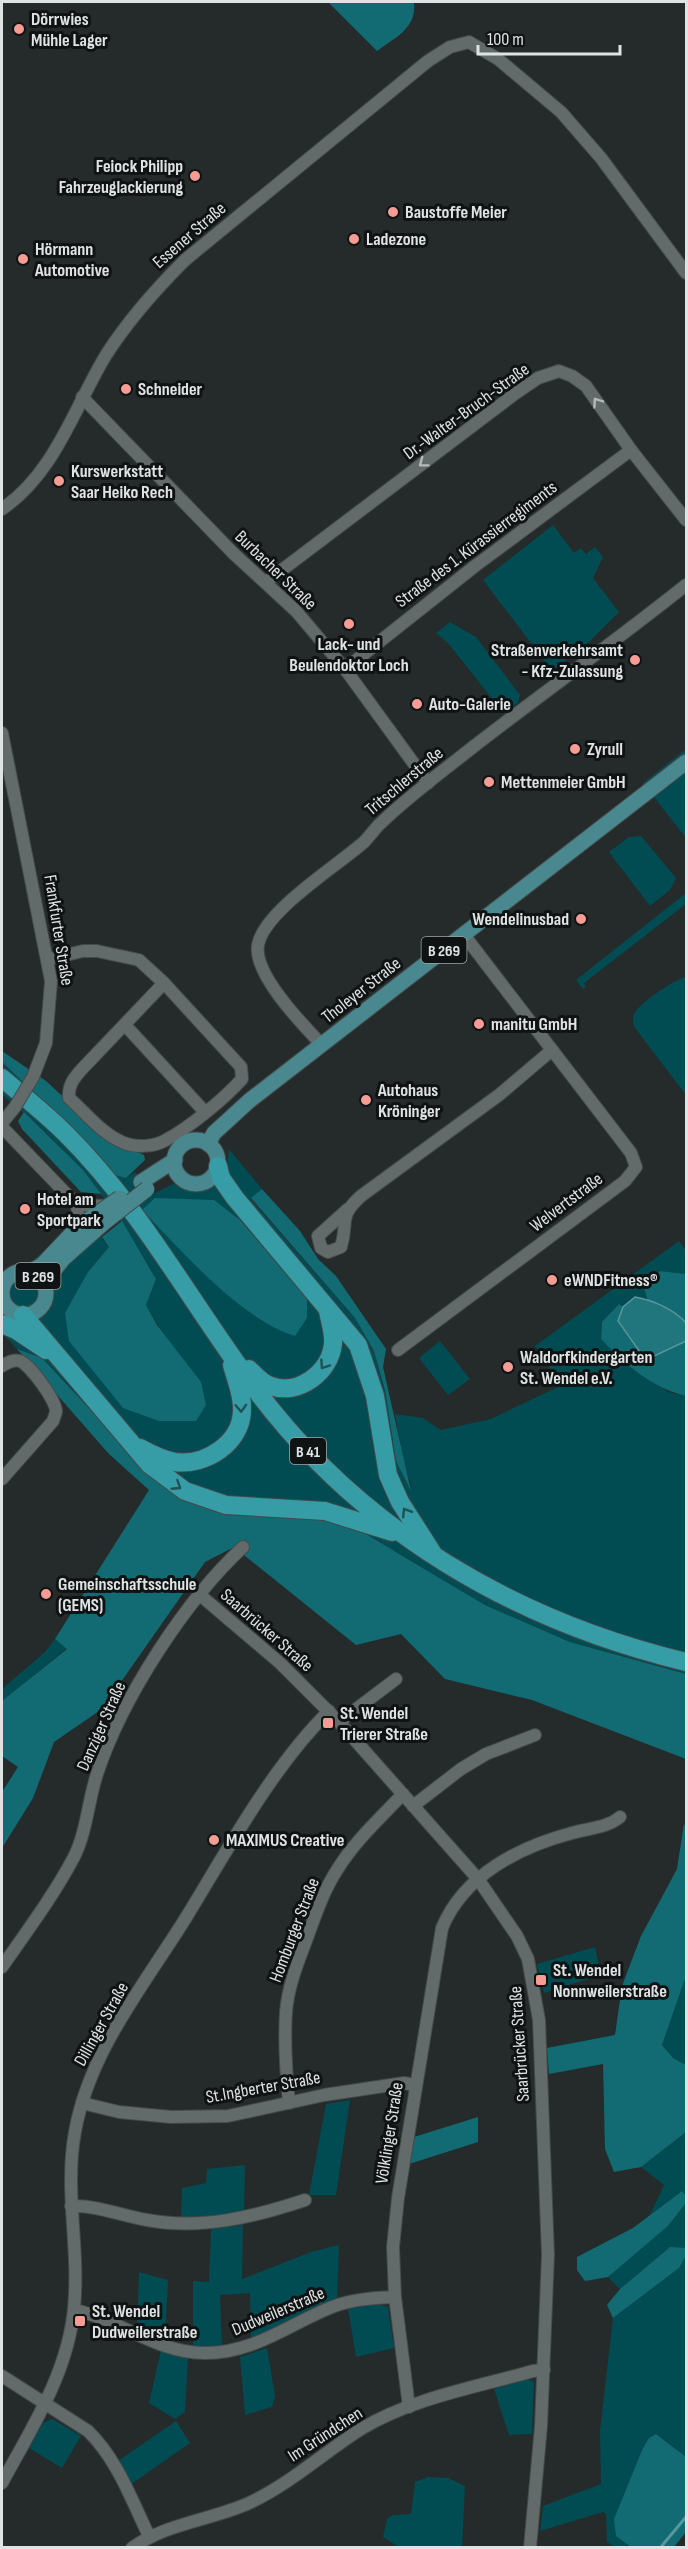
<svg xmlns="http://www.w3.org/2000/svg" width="688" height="2549" font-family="'Sofia Sans Condensed',sans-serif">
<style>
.green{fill:#004c52}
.forest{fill:#126b73}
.water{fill:#21757d;stroke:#5a969c;stroke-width:1.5}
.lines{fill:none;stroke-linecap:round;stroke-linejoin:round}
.stream{stroke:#5a969c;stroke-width:3}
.minor-casing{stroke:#44494a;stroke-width:14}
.major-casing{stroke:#44494a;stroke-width:17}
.highway-casing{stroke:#44494a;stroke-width:20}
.minor{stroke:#636a6a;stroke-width:12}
.major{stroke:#48888e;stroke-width:15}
.highway{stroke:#369ca6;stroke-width:18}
.minor-bridge-casing{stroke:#44494a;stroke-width:14;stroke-linecap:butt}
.major-bridge-casing{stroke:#44494a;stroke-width:17;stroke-linecap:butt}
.minor-bridge{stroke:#636a6a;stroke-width:12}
.major-bridge{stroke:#48888e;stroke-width:15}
.oneway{stroke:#b4b9b9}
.oneway2{stroke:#215155}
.poi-dot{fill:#f59c95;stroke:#101313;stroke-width:2}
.labels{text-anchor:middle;stroke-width:6;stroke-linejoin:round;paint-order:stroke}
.shield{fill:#101313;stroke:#a1a5a5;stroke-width:1.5}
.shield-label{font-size:16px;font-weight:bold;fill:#dfe3e3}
.poi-label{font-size:18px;font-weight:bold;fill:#dfe3e3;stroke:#101313;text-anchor:start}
.street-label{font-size:18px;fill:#dfe3e3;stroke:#101313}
</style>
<rect width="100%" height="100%" fill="#252b2b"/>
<g class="green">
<polygon points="553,525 574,553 581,548 586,554 595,547 603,557 593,578 619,612 589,642 555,669 547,664 483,580"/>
<polygon points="450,622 476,637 520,695 518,703 507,711 501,710 448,643 436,633"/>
<polygon points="686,749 686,838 643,783"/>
<polygon points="641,836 676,878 670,890 650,906 609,852 629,837"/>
<polygon points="686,893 686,904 584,983 586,987 583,989 576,980"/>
<path d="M 686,977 L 686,1095 L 635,1028 C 633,1024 632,1019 634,1014 C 639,1003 675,979 686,977 Z"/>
<path d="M 2,1062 L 126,1178 L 135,1172 L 151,1195 L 175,1183 L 199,1189 L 216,1181 L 226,1170 L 229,1149 L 262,1189 L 251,1199 L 355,1318 L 374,1351 L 385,1390 L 396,1461 L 412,1488 L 404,1464 L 395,1414 L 423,1418 L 441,1430 L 491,1419 L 562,1385 L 535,1346 L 679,1241 L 686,1251 L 686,1274 L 659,1271 L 644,1287 L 647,1299 L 635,1297 L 623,1307 L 619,1304 L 602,1322 L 601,1339 L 668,1392 L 686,1396 L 686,1674 L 570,1642 L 485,1605 L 395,1551 L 280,1516 L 226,1515 L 190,1503 L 157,1481 L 42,1358 L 17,1349 L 2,1333 L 2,1285 L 86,1218 L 109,1247 L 88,1272 L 159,1421 L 195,1421 L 206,1405 L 146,1305 L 156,1279 C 117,1207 66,1145 2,1095 Z"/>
<polygon points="440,1341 470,1379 448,1395 419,1358"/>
<polygon points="55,1639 67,1648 3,1701 2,1689 45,1652"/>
<polygon points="595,1947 601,1975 544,1993 537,1964"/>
<polygon points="686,1976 686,2065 673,2058 662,2045"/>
<polygon points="350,2100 336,2195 309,2195 326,2104"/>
<polygon points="686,2132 686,2196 682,2191 650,2215 664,2185 641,2167"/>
<polygon points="245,2165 244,2213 181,2219 182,2188 206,2183 207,2169"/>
<polygon points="686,2203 686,2457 656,2434 649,2438 643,2448 617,2536 631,2547 615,2547 607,2542 606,2514 603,2512 540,2531 543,2506 601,2484 600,2431 613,2318 679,2268 670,2247 620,2289 608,2277 668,2226"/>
<polygon points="243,2225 242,2279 311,2252 339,2245 337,2299 251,2341 250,2293 220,2295 222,2348 193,2347 193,2281 209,2282 211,2229"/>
<polygon points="139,2272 168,2280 165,2340 137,2329"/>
<polygon points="375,2303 388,2307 394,2348 356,2357 348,2308"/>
<polygon points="267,2348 275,2396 272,2407 245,2415 240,2357"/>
<polygon points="161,2350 188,2357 185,2412 175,2419 149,2403"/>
<polygon points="527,2379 534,2382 532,2434 509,2435 494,2389"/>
<polygon points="52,2419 81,2436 62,2468 29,2448 43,2423"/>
<polygon points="176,2421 190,2443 130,2485 118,2461"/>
<polygon points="428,2477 448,2478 465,2486 462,2547 399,2547 383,2537 387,2519 393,2515 411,2514 415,2482"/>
</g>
<g class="forest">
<path d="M 328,2 L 414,2 C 417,28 396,37 377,51 Z"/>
<polygon points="2,1051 46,1081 108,1138 144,1155 145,1160 126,1178 115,1175 69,1126 2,1062"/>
<polygon points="24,1112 83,1170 101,1194 81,1192 22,1129 18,1121"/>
<polygon points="262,1189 300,1231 318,1259 336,1276 386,1349 383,1367 411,1491 396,1461 385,1390 374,1351 355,1318 251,1198"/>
<path d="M 155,1198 L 214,1200 L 240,1220 L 307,1299 L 307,1318 L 295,1336 C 239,1318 184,1253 142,1210 Z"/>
<polygon points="122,1221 156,1279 146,1305 157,1325 201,1382 206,1405 196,1421 159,1421 123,1408 69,1341 65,1313 88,1272 109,1247 102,1237"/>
<polygon points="660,1271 686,1274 686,1323 647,1299 644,1287"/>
<path d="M 619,1304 L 623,1307 L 618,1322 L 642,1355 L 650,1358 L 686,1341 L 686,1396 C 652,1388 625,1364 601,1339 L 602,1322 Z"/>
<polygon points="17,1349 42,1358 157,1481 190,1503 226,1515 280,1516 330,1521 359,1530 485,1605 570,1642 686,1674 686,1759 532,1700 445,1679 401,1634 356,1645 234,1547 205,1562 102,1709 54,1742 33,1798 2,1848 2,1792 18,1767 2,1756 2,1701 67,1649 55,1639 149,1490 109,1454"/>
<polygon points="684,1824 686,1827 686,1976 662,2045 673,2058 686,2065 686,2132 641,2167 614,2172 605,2149 603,2064 549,2074 547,2048 615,2035 622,1986 641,1936 677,1869"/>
<polygon points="478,2117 478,2142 409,2164 414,2137"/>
<polygon points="682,2191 686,2196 686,2203 668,2226 608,2277 585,2281 577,2270 577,2257 633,2228"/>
<polygon points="670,2247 685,2248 685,2257 679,2268 613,2318 607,2305 620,2289"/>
<polygon points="656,2434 686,2457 686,2532 674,2547 631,2547 616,2536 614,2519 643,2448 649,2438"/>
</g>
<path class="water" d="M 635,1297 C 652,1300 674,1309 686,1323 L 686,1341 L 650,1358 L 642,1355 L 618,1321 L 623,1307 Z"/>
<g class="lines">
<polyline class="stream" points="660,2548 686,2517"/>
<g class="minor-casing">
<g id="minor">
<polyline points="82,397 233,553 296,611 345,669 428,783"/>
<path d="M 2,509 C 55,473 74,408 106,355 C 129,319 155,290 185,260 L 428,61 L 450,47 L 469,42 L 498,59 L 561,112 L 601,158 L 686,273"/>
<polyline points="266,582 516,393 538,378 559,371 572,376 586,386 631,450 686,520"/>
<polyline points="345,669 475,566 631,450"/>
<polyline points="2,733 51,981 46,1043 33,1077"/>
<path d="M 49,959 L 83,951 L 97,951 L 139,960 L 164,983 L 241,1067 L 242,1079 C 224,1099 190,1127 166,1140 C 154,1147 135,1148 122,1142 C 102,1134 85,1112 69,1098 C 68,1085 74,1078 82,1069 L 164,983"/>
<polyline points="125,1025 204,1111"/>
<path d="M 322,1045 C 303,1025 253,974 258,945 C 264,911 337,866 364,842 C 370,836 375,828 382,822 C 410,795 443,771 473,747 C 544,692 616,641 686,585"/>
<polyline points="2,1123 15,1107"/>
<polyline points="2,1127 77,1205 79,1226"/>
<polyline points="77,1205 108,1206"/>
<path d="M 348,1209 L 318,1236 L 321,1248 L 328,1252 L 341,1247 C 349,1221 337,1218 361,1196 L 499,1095 L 552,1050"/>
<polyline points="398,1350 625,1181 636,1167 631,1153 464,935"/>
<path d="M 2,1366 C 7,1363 13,1359 20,1361 C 29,1364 57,1401 56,1412 C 56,1412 53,1421 53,1421 L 2,1479"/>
<polyline points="200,1595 280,1663 339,1722 478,1879 517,1936 528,1959 539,2020 548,2255 541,2426 530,2548"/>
<polyline points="339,1722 396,1679"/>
<polyline points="413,1806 461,1769 486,1754 535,1735"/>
<path d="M 2,1967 C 27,1931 54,1895 74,1857 C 87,1831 88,1801 97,1774 C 122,1698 185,1601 243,1547"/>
<polyline points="82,2103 119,2112 171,2117 228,2116 324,2095 404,2083 415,2085"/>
<path d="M 289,2103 C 286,2072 284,2042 286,2012 C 288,1988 296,1967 304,1946 C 314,1920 322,1893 337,1870 C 354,1842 380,1818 403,1794"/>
<path d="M 71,2206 C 97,2205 122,2216 147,2220 C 201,2230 254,2217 305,2200"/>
<path d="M 74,2310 C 119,2319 156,2353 204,2353 C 253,2354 289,2324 332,2307 C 352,2299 374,2298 395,2297"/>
<path d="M 2,2376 L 88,2431 C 117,2459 132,2501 149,2536"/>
<path d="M 409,2407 L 395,2297 L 393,2247 L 398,2198 L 442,1928 C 464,1875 519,1847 572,1833 C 588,1828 607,1828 620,1817"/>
<path d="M 2,2483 C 32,2427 68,2373 74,2308 C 80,2249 64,2191 75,2132 C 89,2051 145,1984 187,1916 C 228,1849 273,1766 329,1711"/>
<path d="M 132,2548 C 165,2524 210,2520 247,2504 C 289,2485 323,2453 361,2429 C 412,2398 477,2387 533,2371 L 544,2370"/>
</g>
</g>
<g class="major-casing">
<g id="major">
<circle cx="196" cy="1162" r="22"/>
<polyline points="208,1144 214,1133 249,1101 686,762"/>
<polyline points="141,1182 175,1160"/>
<circle cx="24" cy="1293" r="22"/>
<polyline points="30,1272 42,1265 79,1226 100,1212"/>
<polyline points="44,1283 63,1259 106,1221"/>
</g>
</g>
<g class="highway-casing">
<g id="highway">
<path d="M 2,1078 C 23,1096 45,1113 65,1133 C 141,1208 192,1305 256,1390 C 362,1532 516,1621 686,1662"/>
<polyline points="218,1166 221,1178 235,1198 358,1345 375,1396 388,1475 400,1502 432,1552"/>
<polyline points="23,1315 149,1464 185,1491 226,1505 325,1511 392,1532"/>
<polyline points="2,1324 16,1330 46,1350"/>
<path d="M 249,1369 C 255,1375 263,1384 271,1386 C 299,1396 330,1372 333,1344 C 334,1333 330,1322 328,1311"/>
<path d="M 140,1448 C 151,1454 163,1460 175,1462 C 206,1466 241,1443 242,1411 C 243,1395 236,1380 232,1365"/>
</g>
</g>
<use href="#minor" class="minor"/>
<use href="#major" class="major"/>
<use href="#highway" class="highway"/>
<g class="minor-bridge-casing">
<polyline id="minor-bridge" points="15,1107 33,1077"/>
</g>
<g class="major-bridge-casing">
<g id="major-bridge">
<polyline points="100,1212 120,1198"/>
<polyline points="106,1221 147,1189"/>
</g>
</g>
<use href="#minor-bridge" class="minor-bridge"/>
<use href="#major-bridge" class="major-bridge"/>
</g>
<defs><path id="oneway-chevron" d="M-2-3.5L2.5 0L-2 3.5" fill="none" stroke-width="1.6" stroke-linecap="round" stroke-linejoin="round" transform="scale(1.5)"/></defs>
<g class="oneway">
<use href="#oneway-chevron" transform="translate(597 402) rotate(-125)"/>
<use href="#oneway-chevron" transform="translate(423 463) rotate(143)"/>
</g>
<g class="oneway2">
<use href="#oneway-chevron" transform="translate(324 1365) rotate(124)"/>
<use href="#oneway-chevron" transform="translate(241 1408) rotate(88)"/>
<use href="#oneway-chevron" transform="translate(177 1486) rotate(33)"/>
<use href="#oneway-chevron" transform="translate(406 1512) rotate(-122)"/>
</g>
<g class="poi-dot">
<circle cx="19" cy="29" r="6"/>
<circle cx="195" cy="176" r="6"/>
<circle cx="393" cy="212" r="6"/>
<circle cx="354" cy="239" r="6"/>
<circle cx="23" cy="259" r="6"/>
<circle cx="126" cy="389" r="6"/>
<circle cx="59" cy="481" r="6"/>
<circle cx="349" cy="624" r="6"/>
<circle cx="635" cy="660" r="6"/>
<circle cx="417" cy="704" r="6"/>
<circle cx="575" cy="749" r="6"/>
<circle cx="489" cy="782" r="6"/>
<circle cx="581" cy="919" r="6"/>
<circle cx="479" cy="1024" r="6"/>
<circle cx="366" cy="1100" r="6"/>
<circle cx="25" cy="1209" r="6"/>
<circle cx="552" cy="1280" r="6"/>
<circle cx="508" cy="1367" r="6"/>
<circle cx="46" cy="1594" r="6"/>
<rect x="322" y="1717" width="12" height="12" rx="3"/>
<circle cx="214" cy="1840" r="6"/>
<rect x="535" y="1974" width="12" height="12" rx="3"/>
<rect x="74" y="2315" width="12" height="12" rx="3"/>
</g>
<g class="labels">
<g class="shield">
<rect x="421.5" y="937" width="45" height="26" rx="4.5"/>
<rect x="15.5" y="1263" width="45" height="26" rx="4.5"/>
<rect x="290" y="1438" width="36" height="26" rx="4.5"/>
</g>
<g class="shield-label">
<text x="444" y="956">B 269</text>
<text x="38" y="1282">B 269</text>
<text x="308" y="1457">B 41</text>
</g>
<g class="poi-label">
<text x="31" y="25">Dörrwies<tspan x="31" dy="21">Mühle Lager</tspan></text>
<text x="183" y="172" text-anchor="end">Feiock Philipp<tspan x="183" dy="21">Fahrzeuglackierung</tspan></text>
<text x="405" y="218">Baustoffe Meier</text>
<text x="366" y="245">Ladezone</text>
<text x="35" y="255">Hörmann<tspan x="35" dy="21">Automotive</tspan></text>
<text x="138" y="395">Schneider</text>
<text x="71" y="477">Kurswerkstatt<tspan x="71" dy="21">Saar Heiko Rech</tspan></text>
<text x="349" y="650" text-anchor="middle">Lack- und<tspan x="349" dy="21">Beulendoktor Loch</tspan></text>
<text x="623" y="656" text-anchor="end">Straßenverkehrsamt<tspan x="623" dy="21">- Kfz-Zulassung</tspan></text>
<text x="429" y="710">Auto-Galerie</text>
<text x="587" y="755">Zyrull</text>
<text x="501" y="788">Mettenmeier GmbH</text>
<text x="569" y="925" text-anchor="end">Wendelinusbad</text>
<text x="491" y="1030">manitu GmbH</text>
<text x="378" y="1096">Autohaus<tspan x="378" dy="21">Kröninger</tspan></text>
<text x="37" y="1205">Hotel am<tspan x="37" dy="21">Sportpark</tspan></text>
<text x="564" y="1286">eWNDFitness®</text>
<text x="520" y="1363">Waldorfkindergarten<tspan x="520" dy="21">St. Wendel e.V.</tspan></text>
<text x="58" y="1590">Gemeinschaftsschule<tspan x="58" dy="21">(GEMS)</tspan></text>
<text x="340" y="1719">St. Wendel<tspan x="340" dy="21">Trierer Straße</tspan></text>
<text x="226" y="1846">MAXIMUS Creative</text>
<text x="553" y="1976">St. Wendel<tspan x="553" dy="21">Nonnweilerstraße</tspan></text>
<text x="92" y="2317">St. Wendel<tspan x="92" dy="21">Dudweilerstraße</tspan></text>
</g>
<g class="street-label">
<text transform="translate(189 235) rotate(-41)" y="6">Essener Straße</text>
<text transform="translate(466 411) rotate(-36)" y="6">Dr.-Walter-Bruch-Straße</text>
<text transform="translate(476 544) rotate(-37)" y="6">Straße des 1. Kürassierregiments</text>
<text transform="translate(276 570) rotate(44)" y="6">Burbacher Straße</text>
<text transform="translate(404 781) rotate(-40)" y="6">Tritschlerstraße</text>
<text transform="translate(59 930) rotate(81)" y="6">Frankfurter Straße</text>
<text transform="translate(361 990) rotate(-38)" y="6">Tholeyer Straße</text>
<text transform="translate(566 1202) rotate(-37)" y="6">Welvertstraße</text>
<text transform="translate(267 1630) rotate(41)" y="6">Saarbrücker Straße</text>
<text transform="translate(101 1726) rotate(-66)" y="6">Danziger Straße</text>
<text transform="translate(294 1930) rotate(-69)" y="6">Homburger Straße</text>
<text transform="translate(101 2024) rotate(-61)" y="6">Dillinger Straße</text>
<text transform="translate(519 2044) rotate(-94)" y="6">Saarbrücker Straße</text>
<text transform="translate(263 2087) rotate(-10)" y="6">St.Ingberter Straße</text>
<text transform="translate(389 2133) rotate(-81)" y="6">Völklinger Straße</text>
<text transform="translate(278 2311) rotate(-23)" y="6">Dudweilerstraße</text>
<text transform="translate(325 2434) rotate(-33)" y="6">Im Gründchen</text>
</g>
</g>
<rect width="688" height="2549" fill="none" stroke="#dfe3e3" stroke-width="6"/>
<path d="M478 45v9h142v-9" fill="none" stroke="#dfe3e3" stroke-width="3"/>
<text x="487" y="45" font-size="18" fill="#dfe3e3" stroke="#101313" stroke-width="4.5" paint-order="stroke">100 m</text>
</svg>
